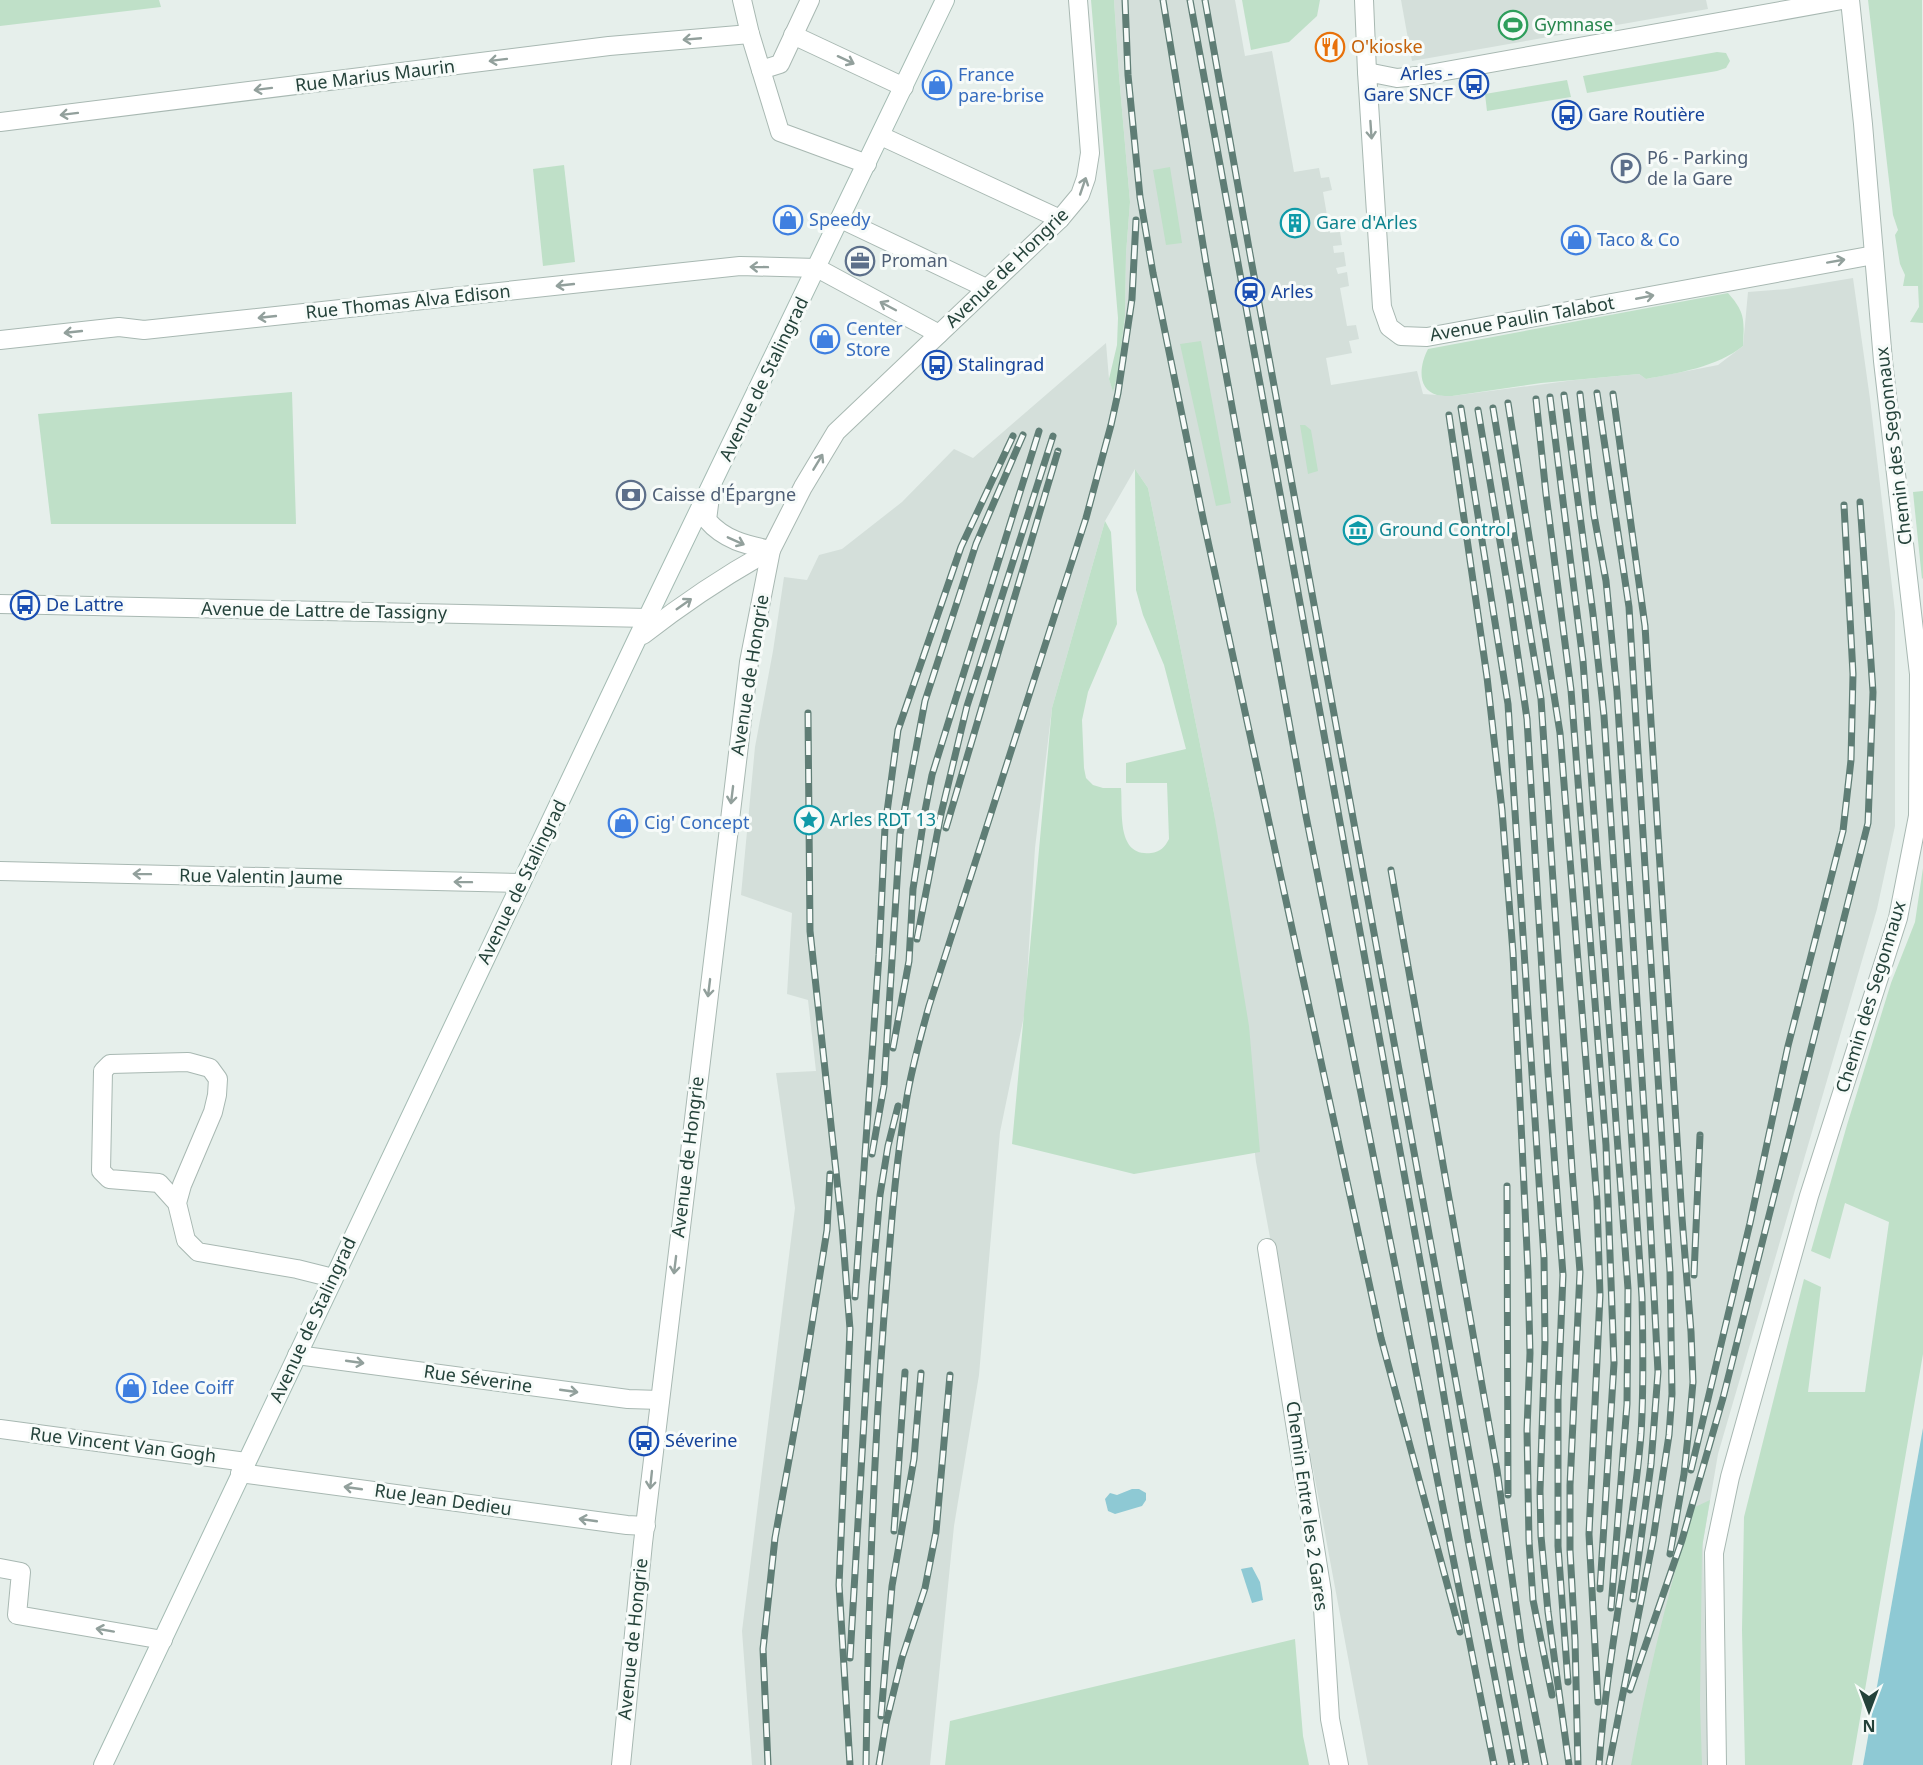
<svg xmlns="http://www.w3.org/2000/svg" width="1923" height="1765" font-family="'Noto Sans',sans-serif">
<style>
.built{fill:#d4dfda}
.green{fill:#bfe0c8}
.water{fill:#8ec9d4}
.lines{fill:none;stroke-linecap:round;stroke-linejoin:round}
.minor-casing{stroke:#a8b8b2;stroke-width:20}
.tertiary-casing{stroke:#a8b8b2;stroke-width:20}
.secondary-casing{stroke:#a4bbb3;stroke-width:20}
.minor{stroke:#fff;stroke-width:18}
.tertiary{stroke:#fff;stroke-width:18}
.secondary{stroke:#fff;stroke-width:18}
.rail-casing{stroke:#5f7d75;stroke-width:7}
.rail{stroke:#f7fbf9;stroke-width:4.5;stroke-dasharray:14;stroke-linecap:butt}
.oneway{stroke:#92a09c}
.labels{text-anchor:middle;stroke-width:6;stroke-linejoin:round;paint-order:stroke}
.leisure-label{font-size:18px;fill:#27864d;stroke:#f7fbf9;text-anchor:start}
.food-label{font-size:18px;fill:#c56008;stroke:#f7fbf9;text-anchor:start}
.transit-label{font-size:18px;fill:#164399;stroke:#f7fbf9;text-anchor:start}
.shop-label{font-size:18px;fill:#366cbe;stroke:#f7fbf9;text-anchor:start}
.street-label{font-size:18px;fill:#24423a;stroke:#f7fbf9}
.service-label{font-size:18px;fill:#4e5e75;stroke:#f7fbf9;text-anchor:start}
.culture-label{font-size:18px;fill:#0d838f;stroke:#f7fbf9;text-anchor:start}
</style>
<rect width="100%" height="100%" fill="#e6efeb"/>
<g class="built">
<polygon points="1114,0 1235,0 1245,56 1272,51 1294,172 1319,168 1321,178 1329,177 1332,190 1323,192 1330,233 1340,232 1342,245 1333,246 1334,253 1344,252 1346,266 1336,268 1338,274 1347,272 1349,286 1340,288 1347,326 1356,325 1359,339 1349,341 1352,353 1326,358 1331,385 1417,371 1423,394 1452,396 1575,380 1639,374 1646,379 1718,365 1743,346 1748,292 1787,289 1853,278 1870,399 1895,612 1895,826 1877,909 1718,1454 1703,1542 1708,1765 1368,1765 1256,1162 1214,813 1148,488 1135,469 1105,521 1052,708 1035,848 1025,1011 1000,1132 979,1375 954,1526 930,1765 752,1765 742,1631 795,1208 776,1073 816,1071 808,1000 787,994 792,913 741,895 755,747 773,651 784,577 807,580 819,555 842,549 902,502 954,449 973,458 1106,343 1109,379 1113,391 1118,374 1125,316 1126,254 1130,202 1119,75"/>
<polygon points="1401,0 1706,0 1708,9 1412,61"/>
</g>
<g class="green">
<polygon points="0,0 159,0 161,7 0,26"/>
<polygon points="1091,0 1114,0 1119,75 1130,202 1126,254 1125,316 1118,374 1113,392 1109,379 1117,345 1118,318"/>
<polygon points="1242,0 1320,0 1317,16 1289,42 1251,50"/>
<polygon points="1868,0 1922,0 1923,323 1910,322 1919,307 1918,286 1903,286 1905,275 1900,264 1895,235 1898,230 1893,215"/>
<polygon points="1717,52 1726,53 1730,61 1726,68 1717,71 1587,93 1583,76"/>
<polygon points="1567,80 1571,97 1487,111 1485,94"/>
<polygon points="564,165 575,262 543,266 533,169"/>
<polygon points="1170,167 1182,243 1166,245 1153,170"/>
<path d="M 1728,293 C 1746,313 1744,321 1743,346 C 1717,367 1678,373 1646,379 L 1639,374 L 1541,383 L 1452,396 C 1448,396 1442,396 1437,395 C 1416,389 1420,364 1428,349 Z"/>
<polygon points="1201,341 1231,503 1216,506 1180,344"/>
<polygon points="292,392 296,524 51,524 38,414"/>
<polygon points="1300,425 1305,425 1311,430 1318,471 1308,474"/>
<path d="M 1135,469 L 1148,488 L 1214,813 L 1249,1026 L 1260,1152 L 1134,1174 L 1012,1144 L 1052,708 L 1105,521 L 1111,532 L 1117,624 L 1088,692 L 1082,720 L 1084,768 L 1086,778 L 1093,785 L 1103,788 L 1121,788 C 1123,811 1116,857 1151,853 C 1160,852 1165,847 1169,839 L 1167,783 L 1126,783 L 1126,763 L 1186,749 L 1164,665 L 1143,615 L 1136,590 Z"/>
<polygon points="1923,491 1923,578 1922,579 1913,492"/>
<polygon points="1923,868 1923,1354 1852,1765 1745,1765 1742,1630 1744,1517 1804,1279 1821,1287 1808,1392 1865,1392 1889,1222 1845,1203 1830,1259 1811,1251 1847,1125 1891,983 1915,922"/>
<path d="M 1710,1500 L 1702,1547 L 1700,1704 L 1702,1765 L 1631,1765 C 1647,1678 1668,1592 1693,1508 Z"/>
<polygon points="1295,1639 1303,1736 1309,1765 945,1765 950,1721"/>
</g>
<g class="water">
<polygon points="1923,1428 1923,1765 1863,1765"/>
<polygon points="1132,1489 1139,1489 1146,1493 1146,1500 1142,1506 1115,1514 1108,1511 1105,1499 1110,1493 1117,1495"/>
<polygon points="1252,1567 1260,1582 1263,1600 1252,1603 1241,1569"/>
</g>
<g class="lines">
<g class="minor-casing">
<g id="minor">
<polyline points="742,0 750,34 780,132 867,164"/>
<polyline points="1842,0 1418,76 1397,78 1367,72 1382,307 1389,327 1401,336 1427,337 1874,255"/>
<polyline points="793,35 904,87"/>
<polyline points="761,70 780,64 810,0"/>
<polyline points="0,122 609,46 750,34"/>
<polyline points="881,136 1060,219"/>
<polyline points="841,219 986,288"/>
<polyline points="0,340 119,327 144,330 740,266 817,268 939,334"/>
<path d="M 711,489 L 707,520 C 724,540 746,545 771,550"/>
<polyline points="0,604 648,618"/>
<path d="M 643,635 C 685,602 724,576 771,550"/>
<polyline points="0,871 521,883"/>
<polyline points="177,1203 159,1183 109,1179 101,1171 103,1071 110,1064 188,1062 210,1068 218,1079 217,1095 213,1112 182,1185 177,1203 186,1240 198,1252 297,1269 333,1278"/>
<polyline points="1267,1248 1322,1592 1330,1719 1339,1765"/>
<polyline points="297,1355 628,1399 660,1400"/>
<polyline points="0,1429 246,1462"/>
<polyline points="240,1473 627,1525 646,1526"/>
<polyline points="0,1568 21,1572 17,1615 163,1640"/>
<polyline points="621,1765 643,1543 749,662 771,550 803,487 836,432 1060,219 1080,195 1086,178 1090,153 1078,0"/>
<polyline points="1717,1765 1714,1553 1730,1477 1809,1196 1898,918 1918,816 1919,674 1883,361 1863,124 1850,0"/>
</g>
</g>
<g class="tertiary-casing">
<polyline id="tertiary" points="1364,0 1367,72"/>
</g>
<g class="secondary-casing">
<polyline id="secondary" points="103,1765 637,639 945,0"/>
</g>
<use href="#minor" class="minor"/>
<use href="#tertiary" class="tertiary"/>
<use href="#secondary" class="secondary"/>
<g class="rail-casing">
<g id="rail">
<polyline points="1125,0 1128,75 1140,197 1153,273 1204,523 1381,1338 1460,1632"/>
<polyline points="1163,0 1206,263 1306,816 1494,1765"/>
<polyline points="1190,0 1435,1343 1468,1540 1512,1765"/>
<polyline points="1205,0 1250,254 1526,1765"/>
<polyline points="1597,393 1629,607 1670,1272 1672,1394 1669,1435 1653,1540 1609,1765"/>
<polyline points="1580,394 1594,515 1606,581 1617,692 1646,1140 1658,1372 1651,1464 1633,1599"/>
<polyline points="1613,394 1645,626 1682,1218 1691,1332 1693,1382 1689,1427 1684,1474 1670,1554"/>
<path d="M 1564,395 L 1593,614 L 1604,716 L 1642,1297 C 1643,1343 1644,1388 1641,1434 C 1632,1545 1607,1654 1599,1765"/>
<polyline points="1550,397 1583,661 1628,1289 1627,1404 1611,1608"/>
<polyline points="1536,399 1546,494 1571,690 1606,1145 1614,1363 1600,1589"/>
<polyline points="1508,403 1560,733 1597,1201 1600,1295 1589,1534 1598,1702"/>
<polyline points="1461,408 1508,704 1544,1258 1545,1341 1540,1491 1541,1536 1548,1612 1569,1765"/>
<polyline points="1493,408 1541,699 1572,1169 1580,1272 1570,1485 1570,1550 1575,1640 1578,1765"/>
<polyline points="1478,410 1510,601 1527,719 1548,1072 1563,1275 1558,1397 1558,1546 1568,1682"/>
<polyline points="1449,415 1487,677 1502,810 1513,953 1528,1272 1530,1353 1527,1430 1529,1541 1533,1600 1552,1695"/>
<polyline points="808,713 810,931 842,1227 850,1329 839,1585 850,1765"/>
<polyline points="946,828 1058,451"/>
<polyline points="1391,870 1497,1470 1522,1649 1545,1765"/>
<polyline points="917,939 941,814 967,706 1053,436"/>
<polyline points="893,1048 909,961 913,889 925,811 932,775 1039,431"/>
<polyline points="872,1154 884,1086 900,834 925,701 976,544 1023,435"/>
<polyline points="1507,1186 1508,1495"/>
<polyline points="1694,1275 1700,1135"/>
<polyline points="855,1297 879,955 885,827 898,730 961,547 1013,436"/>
<polyline points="1691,1470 1750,1223 1788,1046 1843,831 1851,760 1853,674 1844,505"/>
<polyline points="894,1531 905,1372"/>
<polyline points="850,1658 872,1285 880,1195 888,1146 898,1106"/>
<polyline points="1630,1690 1682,1540 1723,1398 1868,823 1873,692 1860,502"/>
<polyline points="881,1716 892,1586 914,1459 921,1373"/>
<polyline points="768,1765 763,1649 775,1538 801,1393 827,1230 830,1174"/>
<path d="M 866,1765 C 868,1615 873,1465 884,1316 C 890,1245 894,1173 906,1103 C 911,1070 920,1038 929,1006 L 1086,518 L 1111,425 L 1118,393 L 1132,299 L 1136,220"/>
<polyline points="879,1765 886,1723 902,1658 925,1588 936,1532 950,1375"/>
</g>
</g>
<use href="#rail" class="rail"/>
</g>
<defs><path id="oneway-shaft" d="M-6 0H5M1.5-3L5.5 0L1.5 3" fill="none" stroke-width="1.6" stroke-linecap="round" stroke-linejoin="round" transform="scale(1.5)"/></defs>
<g class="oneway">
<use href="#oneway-shaft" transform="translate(692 39) rotate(175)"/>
<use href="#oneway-shaft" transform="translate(498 60) rotate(173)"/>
<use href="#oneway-shaft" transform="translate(846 60) rotate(25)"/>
<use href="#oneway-shaft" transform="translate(263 89) rotate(173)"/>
<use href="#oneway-shaft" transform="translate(69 114) rotate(173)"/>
<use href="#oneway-shaft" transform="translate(1371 130) rotate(86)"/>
<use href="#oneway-shaft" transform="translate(1083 186) rotate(-71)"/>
<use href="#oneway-shaft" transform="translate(1836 261) rotate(-10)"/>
<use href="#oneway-shaft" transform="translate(759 267) rotate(-179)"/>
<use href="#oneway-shaft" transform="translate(565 285) rotate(174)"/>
<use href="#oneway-shaft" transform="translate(1645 297) rotate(-11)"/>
<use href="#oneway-shaft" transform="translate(888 306) rotate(-152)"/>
<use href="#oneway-shaft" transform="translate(267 317) rotate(174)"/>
<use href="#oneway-shaft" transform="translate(73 332) rotate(174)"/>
<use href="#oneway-shaft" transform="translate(818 462) rotate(-59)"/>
<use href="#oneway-shaft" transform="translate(736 541) rotate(24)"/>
<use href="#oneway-shaft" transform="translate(684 604) rotate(-35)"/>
<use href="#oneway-shaft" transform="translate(732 795) rotate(97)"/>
<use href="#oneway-shaft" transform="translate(142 874) rotate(-179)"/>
<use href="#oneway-shaft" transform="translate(463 882) rotate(-179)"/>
<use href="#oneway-shaft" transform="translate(709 988) rotate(97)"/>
<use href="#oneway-shaft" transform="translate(675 1265) rotate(97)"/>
<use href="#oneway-shaft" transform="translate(355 1362) rotate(8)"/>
<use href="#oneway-shaft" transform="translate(569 1391) rotate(8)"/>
<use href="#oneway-shaft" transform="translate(651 1480) rotate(96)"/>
<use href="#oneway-shaft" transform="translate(353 1488) rotate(-172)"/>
<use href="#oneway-shaft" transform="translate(588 1520) rotate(-172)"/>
<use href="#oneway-shaft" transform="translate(105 1630) rotate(-170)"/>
</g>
<defs>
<g id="stadium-ring" transform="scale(1.5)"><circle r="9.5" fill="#f7fbf9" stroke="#2e9e5b" stroke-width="1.5"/><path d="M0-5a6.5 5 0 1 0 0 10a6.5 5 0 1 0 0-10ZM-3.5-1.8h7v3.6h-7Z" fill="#2e9e5b"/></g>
<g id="restaurant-ring" transform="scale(1.5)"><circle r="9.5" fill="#f7fbf9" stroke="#e8710a" stroke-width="1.5"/><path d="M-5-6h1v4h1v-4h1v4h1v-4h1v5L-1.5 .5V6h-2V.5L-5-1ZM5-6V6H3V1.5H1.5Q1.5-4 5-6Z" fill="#e8710a"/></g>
<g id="bus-ring" transform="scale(1.5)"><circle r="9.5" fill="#f7fbf9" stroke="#1a4fb4" stroke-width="1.5"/><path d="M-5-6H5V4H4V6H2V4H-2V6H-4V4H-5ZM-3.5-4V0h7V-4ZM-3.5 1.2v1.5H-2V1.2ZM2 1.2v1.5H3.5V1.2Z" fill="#1a4fb4"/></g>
<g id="shop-ring" transform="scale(1.5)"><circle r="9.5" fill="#f7fbf9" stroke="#3f7fe0" stroke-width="1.5"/><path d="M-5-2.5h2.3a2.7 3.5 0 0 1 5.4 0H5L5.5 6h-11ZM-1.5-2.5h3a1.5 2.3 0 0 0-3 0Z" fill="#3f7fe0"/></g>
<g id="parking-ring" transform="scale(1.5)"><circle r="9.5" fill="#f7fbf9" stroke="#5c6f8a" stroke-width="1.5"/><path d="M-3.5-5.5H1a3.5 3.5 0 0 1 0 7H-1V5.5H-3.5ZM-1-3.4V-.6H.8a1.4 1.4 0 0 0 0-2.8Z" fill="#5c6f8a"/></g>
<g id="building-ring" transform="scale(1.5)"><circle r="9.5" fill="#f7fbf9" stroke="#0f9aa8" stroke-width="1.5"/><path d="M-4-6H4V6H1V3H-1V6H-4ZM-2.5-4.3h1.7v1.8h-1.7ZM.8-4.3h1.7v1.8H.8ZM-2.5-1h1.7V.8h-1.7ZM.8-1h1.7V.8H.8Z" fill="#0f9aa8"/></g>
<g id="office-ring" transform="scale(1.5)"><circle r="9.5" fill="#f7fbf9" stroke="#5c6f8a" stroke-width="1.5"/><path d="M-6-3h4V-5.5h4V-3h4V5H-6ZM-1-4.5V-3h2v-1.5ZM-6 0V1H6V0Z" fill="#5c6f8a"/></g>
<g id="station-ring" transform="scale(1.5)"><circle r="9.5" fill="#f7fbf9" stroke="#1a4fb4" stroke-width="1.5"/><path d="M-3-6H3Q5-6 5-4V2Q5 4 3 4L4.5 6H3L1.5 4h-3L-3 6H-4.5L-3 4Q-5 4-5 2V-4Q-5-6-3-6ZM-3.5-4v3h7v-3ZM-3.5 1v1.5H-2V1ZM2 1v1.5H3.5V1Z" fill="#1a4fb4"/></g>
<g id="bank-ring" transform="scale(1.5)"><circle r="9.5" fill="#f7fbf9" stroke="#5c6f8a" stroke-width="1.5"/><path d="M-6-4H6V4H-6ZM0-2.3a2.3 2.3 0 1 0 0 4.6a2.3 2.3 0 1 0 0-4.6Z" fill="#5c6f8a"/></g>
<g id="museum-ring" transform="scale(1.5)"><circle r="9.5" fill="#f7fbf9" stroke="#0f9aa8" stroke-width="1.5"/><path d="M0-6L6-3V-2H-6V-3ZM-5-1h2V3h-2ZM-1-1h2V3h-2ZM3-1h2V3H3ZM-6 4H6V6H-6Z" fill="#0f9aa8"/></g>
<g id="sight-ring" transform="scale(1.5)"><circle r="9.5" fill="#f7fbf9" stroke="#0f9aa8" stroke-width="1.5"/><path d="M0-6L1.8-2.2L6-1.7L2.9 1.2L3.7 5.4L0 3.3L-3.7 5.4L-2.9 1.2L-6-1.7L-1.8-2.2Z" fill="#0f9aa8"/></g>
</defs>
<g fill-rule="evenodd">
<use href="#stadium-ring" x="1513" y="25"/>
<use href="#restaurant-ring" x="1330" y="47"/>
<use href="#bus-ring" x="1474" y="84"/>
<use href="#shop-ring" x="937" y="85"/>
<use href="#bus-ring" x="1567" y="115"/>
<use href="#parking-ring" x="1626" y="168"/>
<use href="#shop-ring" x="788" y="220"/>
<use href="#building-ring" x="1295" y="223"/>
<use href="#shop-ring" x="1576" y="240"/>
<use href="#office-ring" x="860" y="261"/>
<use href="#station-ring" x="1250" y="292"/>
<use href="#shop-ring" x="825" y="339"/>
<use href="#bus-ring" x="937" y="365"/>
<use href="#bank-ring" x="631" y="495"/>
<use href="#museum-ring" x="1358" y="530"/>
<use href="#bus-ring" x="25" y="605"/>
<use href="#sight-ring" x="809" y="820"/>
<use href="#shop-ring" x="623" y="823"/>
<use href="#shop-ring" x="131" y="1388"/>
<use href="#bus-ring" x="644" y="1441"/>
</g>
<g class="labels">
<g class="leisure-label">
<text x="1534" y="31">Gymnase</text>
</g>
<g class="food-label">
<text x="1351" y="53">O'kioske</text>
</g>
<g class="transit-label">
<text x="1453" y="80" text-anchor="end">Arles -<tspan x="1453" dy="21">Gare SNCF</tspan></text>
<text x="1588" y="121">Gare Routière</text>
<text x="1271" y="298">Arles</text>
<text x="958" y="371">Stalingrad</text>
<text x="46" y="611">De Lattre</text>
<text x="665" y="1447">Séverine</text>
</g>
<g class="shop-label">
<text x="958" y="81">France<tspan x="958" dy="21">pare-brise</tspan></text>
<text x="809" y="226">Speedy</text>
<text x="1597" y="246">Taco &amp; Co</text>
<text x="846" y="335">Center<tspan x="846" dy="21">Store</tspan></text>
<text x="644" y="829">Cig' Concept</text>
<text x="152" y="1394">Idee Coiff</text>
</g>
<g class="street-label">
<text transform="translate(375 76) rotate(-7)" y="6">Rue Marius Maurin</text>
<text transform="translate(1007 268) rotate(-44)" y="6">Avenue de Hongrie</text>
<text transform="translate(408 302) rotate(-6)" y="6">Rue Thomas Alva Edison</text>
<text transform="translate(1522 319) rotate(-10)" y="6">Avenue Paulin Talabot</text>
<text transform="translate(764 379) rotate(-64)" y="6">Avenue de Stalingrad</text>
<text transform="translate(1894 446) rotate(-97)" y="6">Chemin des Segonnaux</text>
<text transform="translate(324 611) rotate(1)" y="6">Avenue de Lattre de Tassigny</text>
<text transform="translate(750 675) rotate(-81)" y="6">Avenue de Hongrie</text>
<text transform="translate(261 877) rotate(1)" y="6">Rue Valentin Jaume</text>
<text transform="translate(522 882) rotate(-64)" y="6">Avenue de Stalingrad</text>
<text transform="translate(1871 997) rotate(-73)" y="6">Chemin des Segonnaux</text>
<text transform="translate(688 1157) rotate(-83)" y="6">Avenue de Hongrie</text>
<text transform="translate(313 1320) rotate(-65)" y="6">Avenue de Stalingrad</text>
<text transform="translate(478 1379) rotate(8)" y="6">Rue Séverine</text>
<text transform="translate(123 1445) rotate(7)" y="6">Rue Vincent Van Gogh</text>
<text transform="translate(443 1500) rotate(8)" y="6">Rue Jean Dedieu</text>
<text transform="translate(1307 1506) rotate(82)" y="6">Chemin Entre les 2 Gares</text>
<text transform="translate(633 1639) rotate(-84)" y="6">Avenue de Hongrie</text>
</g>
<g class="service-label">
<text x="1647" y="164">P6 - Parking<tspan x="1647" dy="21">de la Gare</tspan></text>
<text x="881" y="267">Proman</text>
<text x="652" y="501">Caisse d'Épargne</text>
</g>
<g class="culture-label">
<text x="1316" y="229">Gare d'Arles</text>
<text x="1379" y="536">Ground Control</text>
<text x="830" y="826">Arles RDT 13</text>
</g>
</g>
<g transform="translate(1869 1711) rotate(180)" stroke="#f7fbf9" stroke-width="4.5" paint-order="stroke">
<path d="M0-4.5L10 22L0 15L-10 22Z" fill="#24423a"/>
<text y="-9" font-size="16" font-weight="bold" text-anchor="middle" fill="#24423a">N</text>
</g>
</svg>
